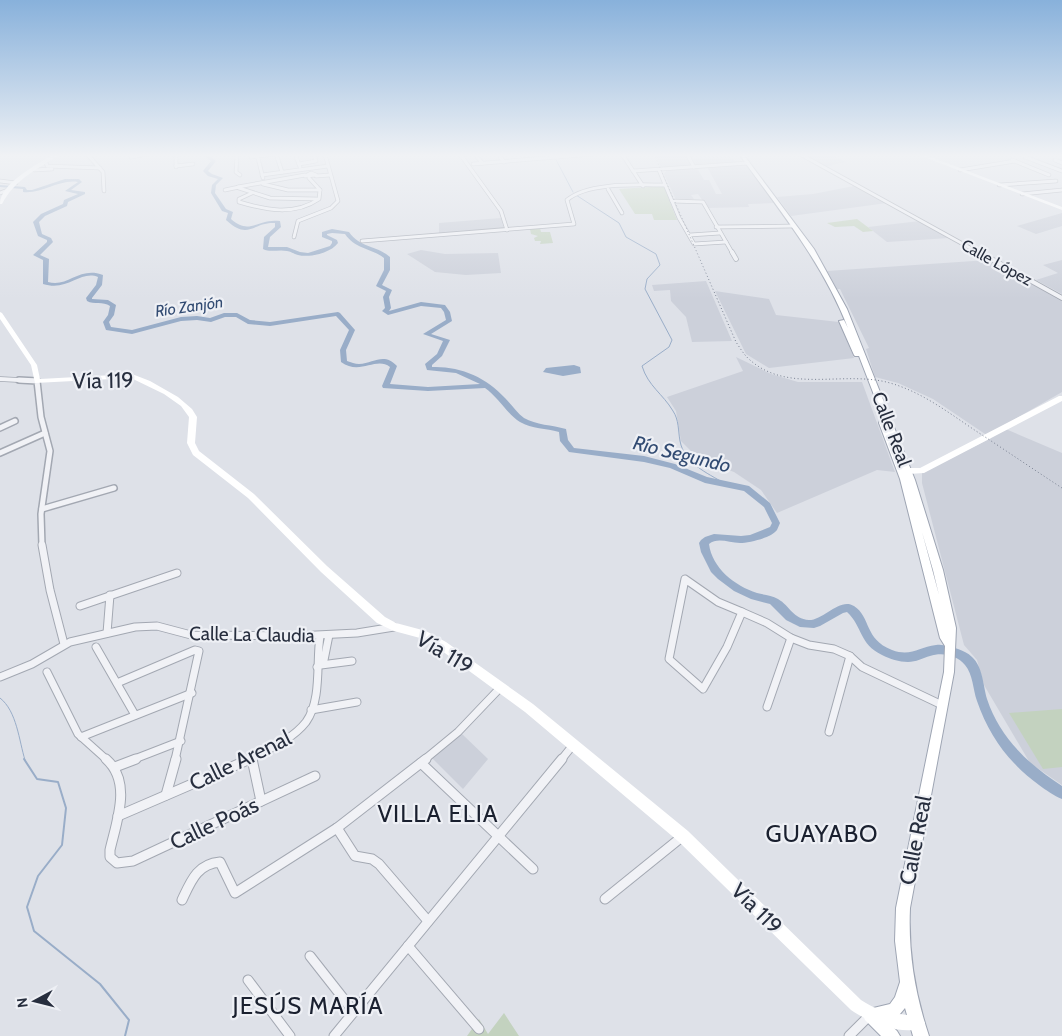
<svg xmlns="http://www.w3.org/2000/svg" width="1062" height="1036" font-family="Cabin,sans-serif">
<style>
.built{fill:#ccd0da}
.green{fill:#c3d2bf}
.water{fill:#99adc8}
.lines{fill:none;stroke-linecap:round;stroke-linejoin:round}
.stream-far1{stroke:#99adc8;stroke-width:1}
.stream{stroke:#99adc8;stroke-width:2}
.river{fill:#99adc8;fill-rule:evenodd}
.street-far4-casing{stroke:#a3a8b2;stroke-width:4.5}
.street-far3-casing{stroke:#a3a8b2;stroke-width:5.5}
.street-far2-casing{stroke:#a3a8b2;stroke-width:8}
.street-far1-casing{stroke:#a3a8b2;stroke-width:9}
.street-casing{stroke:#a3a8b2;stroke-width:11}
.primary-casing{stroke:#9ea5b3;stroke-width:2}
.street-far4{stroke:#f1f2f6;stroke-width:3}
.street-far3{stroke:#f1f2f6;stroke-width:4}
.street-far2{stroke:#f1f2f6;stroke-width:5}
.street-far1{stroke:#f1f2f6;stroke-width:7}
.street{stroke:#f1f2f6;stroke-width:9}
.secondary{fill:#fff;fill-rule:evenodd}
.primary{fill:#fff;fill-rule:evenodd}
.rail{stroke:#788091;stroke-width:1;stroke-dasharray:1 2.5;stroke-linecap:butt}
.labels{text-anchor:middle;stroke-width:4.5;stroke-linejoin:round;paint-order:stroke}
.far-street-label{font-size:16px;fill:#272e3e;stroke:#eef0f5}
.far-water-label{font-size:16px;font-style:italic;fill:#324b72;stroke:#eef0f5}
.street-label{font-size:19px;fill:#272e3e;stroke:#eef0f5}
.water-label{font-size:20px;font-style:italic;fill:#324b72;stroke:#eef0f5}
.near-street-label{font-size:22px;fill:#272e3e;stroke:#eef0f5}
.near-neighbourhood-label{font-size:24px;letter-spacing:1px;fill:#1a202f;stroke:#eef0f5}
</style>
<rect width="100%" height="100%" fill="#dee1e8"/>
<g class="built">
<polygon points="656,154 684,154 691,166 661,169"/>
<polygon points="803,154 829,154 845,162 824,167"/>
<polygon points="731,157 735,162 696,164 692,158"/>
<polygon points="746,165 774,203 748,204 749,207 708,208 698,194 691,195 694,199 676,200 664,174 667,170 697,168 704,180 709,180 716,194 722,194 707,167"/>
<polygon points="854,186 887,203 791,216 777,197 813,194"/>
<polygon points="1062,213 1062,226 1036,234 1017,226"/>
<polygon points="501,218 504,229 439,235 439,223"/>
<polygon points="920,221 949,238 887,242 868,227"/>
<polygon points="421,250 445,254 498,253 501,273 466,275 435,272 407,254"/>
<polygon points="988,260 1062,300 1062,392 1001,427 1062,453 1062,785 1030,763 984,685 977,660 964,645 922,483 922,473 991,438 933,399 898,383 875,377 866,349 869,348 840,289 837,289 827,271"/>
<polygon points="1062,260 1062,294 1036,280 1058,273 1043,265"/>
<polygon points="706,281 732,341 692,342 686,317 671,301 670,290 654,291 652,285"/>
<polygon points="715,291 769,299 776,315 839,322 854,358 769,368 746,354"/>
<polygon points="736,357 771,374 798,382 862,382 895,472 877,470 777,513 761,490 734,472 707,462 693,453 681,441 676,411 667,397 743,371"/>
<polygon points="462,734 488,759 463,789 432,758"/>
</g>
<g class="green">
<polygon points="664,186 677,220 654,220 652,214 635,214 619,189"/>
<polygon points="857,219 873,231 863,232 854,226 835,227 827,223"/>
<polygon points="540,228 541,232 550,232 553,243 540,244 541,241 535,241 534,238 538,236 531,234 530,229"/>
<polygon points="1062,709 1062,767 1043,769 1009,713"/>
<polygon points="504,1013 519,1036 467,1036 479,1019 488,1034"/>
</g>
<polygon class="water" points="574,365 580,367 581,373 563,376 543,372 546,368"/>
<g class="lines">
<g class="stream-far1">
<polyline points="553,154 573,192"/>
<path d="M 576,195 L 619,223 L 626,237 L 656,254 L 660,265 L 647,279 L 645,289 L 672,340 L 669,347 L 642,366 C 648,386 663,394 673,411 C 679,420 678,430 680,441 C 684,463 707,473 724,483"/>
<path d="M 0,698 C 17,711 19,741 25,760"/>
</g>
<polyline class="stream" points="24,759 37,779 58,782 66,808 62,845 38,876 27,907 34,931 100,984 129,1020 125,1036"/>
<path class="river" d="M 202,154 L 207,154 L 216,161 L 208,171 L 212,174 L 223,178 L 216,185 L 215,193 L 226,209 L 233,212 L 231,219 C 250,236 257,218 280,221 L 281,227 L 270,237 L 268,247 L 287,247 L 300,252 L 308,253 L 330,246 L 332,243 L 332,241 L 322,237 L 322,232 L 332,229 L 349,232 C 360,248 376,245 390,257 L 390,270 L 382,285 L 392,290 L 389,297 L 391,308 L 389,311 L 421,302 L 445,305 L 450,312 L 452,321 L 431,334 L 450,340 L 442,356 L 432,365 L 432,367 C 460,366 486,377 505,398 C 512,405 517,413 524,418 C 536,425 552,425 566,429 L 568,440 L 574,448 L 644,456 L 675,464 L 707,477 L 749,486 L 770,503 L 780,523 C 779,525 778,528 777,530 C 771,538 749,543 740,543 C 729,543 718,537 709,544 C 712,568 735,586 757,593 C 764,595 772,595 778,599 C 790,606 793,619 809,620 C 824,620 840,597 854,606 C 871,617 864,639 892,650 C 911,657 919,647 936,645 C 944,644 951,647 958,649 C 963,651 968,653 972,657 C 983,667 983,685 987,699 C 1000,738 1028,764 1062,786 L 1062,799 C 1054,796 1046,790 1039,785 C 1009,763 989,736 977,701 C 973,690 973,674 965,665 C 957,655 942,652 930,656 C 923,658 916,662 908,662 C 899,662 890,659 882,655 C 859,644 863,627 847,612 L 843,613 L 820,626 L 814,628 L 800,627 L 786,620 L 770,604 L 751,599 L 734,591 L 718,579 L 711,572 L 701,552 L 699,543 L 701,540 L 705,537 L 714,534 L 741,536 L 750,535 L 770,527 L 772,523 L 764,507 L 744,491 L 705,483 L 670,468 L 644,462 L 569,452 L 560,441 L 559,432 C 546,428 532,429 520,422 C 509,416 498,397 485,388 L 428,391 L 383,388 L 382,386 L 390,367 C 376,356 360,376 341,362 L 340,350 L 349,330 L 336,316 L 270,326 L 248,324 L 236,317 L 225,317 L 211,322 L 197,320 L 181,321 L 132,334 L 106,330 L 103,322 L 108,315 L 110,306 C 103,301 94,305 87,301 L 86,298 L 96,285 L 98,277 C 80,270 68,292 43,284 L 43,260 L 33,255 L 47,242 L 47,240 L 38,236 L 33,222 L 41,214 L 63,204 L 64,200 L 78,194 L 65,191 L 78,182 C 59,179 43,194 23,192 L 23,189 L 0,187 L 0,185 L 25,187 L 27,190 L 32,190 L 65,179 L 79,179 L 82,182 L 71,190 L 85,192 L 85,194 L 68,202 L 67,206 L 45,216 L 39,222 L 42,234 L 51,238 L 53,242 L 40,255 L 49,259 L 48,282 C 68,288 79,266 103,275 L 102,285 L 92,298 L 92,299 L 108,300 L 116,305 L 114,315 L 109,322 L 111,327 L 132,330 L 181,317 L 197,316 L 210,318 L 224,313 L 237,313 L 250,320 L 270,322 L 338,312 L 340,313 L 355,330 L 346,350 L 347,361 C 351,362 355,364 359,364 C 374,363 384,352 397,366 L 390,384 L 428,387 L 480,384 L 456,373 L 427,370 L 425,364 L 437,354 L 443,341 L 423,334 L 446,320 L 444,312 L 441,308 L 421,306 L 388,315 L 382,311 L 385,308 L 383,297 L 386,291 L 376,286 L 384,270 L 384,258 C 371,248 355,249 345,234 L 332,233 L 327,234 L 327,235 L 337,240 L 338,243 C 331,253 309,258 298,255 C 294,254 290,251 287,251 C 278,249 271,253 263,249 L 264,237 L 275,227 L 275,223 C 252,222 249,241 226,220 L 228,213 L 222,211 L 211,193 L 212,185 L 218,179 L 208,176 L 203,171 L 211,161 Z"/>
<g class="street-far4-casing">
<g id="street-far4">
<polyline points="87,154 103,172 104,191"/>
<polyline points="130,154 131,157 148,154"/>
<polyline points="176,154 176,167"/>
<polyline points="237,154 236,172 240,175"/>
<polyline points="257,154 263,178"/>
<polyline points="276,154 282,172"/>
<polyline points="295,154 300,167"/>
<polyline points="460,154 501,211 507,230"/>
<polyline points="475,154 482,163"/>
<polyline points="498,154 504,162"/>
<polyline points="622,154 643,186"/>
<polyline points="687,154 694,167"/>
<polyline points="800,154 981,254"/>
<polyline points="251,157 274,154"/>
<polyline points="1025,157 1062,171"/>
<polyline points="1012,160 1049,175"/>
<polyline points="1055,160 1062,163"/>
<polyline points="46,162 47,166 100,168"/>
<polyline points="299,164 316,161 314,154"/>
<polyline points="473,164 594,154"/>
<polyline points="176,166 193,164"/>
<polyline points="34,170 52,169"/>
<polyline points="659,170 679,218 694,244 726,242"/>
<polyline points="960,170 1015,161"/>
<polyline points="633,171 748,163"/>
<polygon points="311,173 316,175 305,176"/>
<polyline points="262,175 328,166"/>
<polyline points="316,176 330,175"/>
<polyline points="0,181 16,183"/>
<polyline points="263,184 288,190 320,190"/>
<polyline points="999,185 1056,181"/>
<polyline points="238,187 305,175"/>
<polyline points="239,188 270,198 317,199"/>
<polyline points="608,189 622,213"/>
<polyline points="225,190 239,187"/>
<polyline points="0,193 8,190"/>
<path d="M 252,193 L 239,199 L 239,202 C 266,210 294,216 319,199 L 320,190 L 309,178"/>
<polyline points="1022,194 1062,190"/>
<polyline points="672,201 703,202 733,254"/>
<polyline points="716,227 794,226"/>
<polyline points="690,235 720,233"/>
<polyline points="294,237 298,221 331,208 338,201 325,154"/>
<path d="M 362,241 L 574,224 L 567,200 C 588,182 638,185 665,185"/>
</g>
</g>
<g class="street-far3-casing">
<g id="street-far3">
<polyline points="732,252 736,259"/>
<polyline points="979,252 1062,298"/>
<polyline points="0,379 37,381"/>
</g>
</g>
<g class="street-far2-casing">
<g id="street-far2">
<polyline points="19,380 37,381 41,417 50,451 41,514 42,546"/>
<polyline points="0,428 15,421"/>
<polyline points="0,453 45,433"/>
<polyline points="42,509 114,488"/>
</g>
</g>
<g class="street-far1-casing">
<g id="street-far1">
<polyline points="42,545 50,590 64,644"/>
<polygon points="685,579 718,602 742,612 727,647 703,689 669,659"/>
<polyline points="80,606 177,573"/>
<polyline points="742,612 767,623 791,638 809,645 834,649 850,656 862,667 942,705"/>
<polyline points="107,633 110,595"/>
<polyline points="96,647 135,715"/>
<polyline points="321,665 352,661"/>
<polyline points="317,667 324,660 329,635"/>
<polyline points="47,672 78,734 107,760"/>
<polyline points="0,677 32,664 70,642 135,627 157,626 191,635 296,636 357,633 394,627"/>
<polyline points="117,683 195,650 199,651 175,760"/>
<polyline points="767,707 791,638"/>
<polyline points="311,710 357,702"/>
<polyline points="829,732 850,656"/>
<polyline points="81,737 192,693"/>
<polyline points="252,757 253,760"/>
<polyline points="132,760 181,741"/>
<path d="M 248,760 C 267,750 292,740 306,722 C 322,700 316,662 320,636"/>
<polyline points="424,760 458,732 500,688"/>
<polyline points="561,760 573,745"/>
</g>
</g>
<g class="street-casing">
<g id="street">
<path d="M 106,759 C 132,782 117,820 110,850 L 110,857 L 117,863 L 133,861 L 315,776"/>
<polyline points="252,759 261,801"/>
<polyline points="421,763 533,869"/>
<polyline points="115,767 136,759"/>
<polyline points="166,795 176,759"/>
<polyline points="118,816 250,759"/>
<polyline points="337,828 355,856 372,859 379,864 428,921"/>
<polyline points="605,899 683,836"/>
<path d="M 182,900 C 191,881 197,864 220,862 L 235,893 L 337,828 L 426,759"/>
<polyline points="408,946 479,1029"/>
<polyline points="310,956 354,1012"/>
<polyline points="248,980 290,1036"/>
<polyline points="334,1036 562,759"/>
<polyline points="849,1036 870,1015"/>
</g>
</g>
<g class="primary-casing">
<path id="primary" d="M 739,154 L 743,154 L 814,249 L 847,309 L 915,480 L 943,570 L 956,628 L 954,672 L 910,908 C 908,953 915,994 929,1036 L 913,1036 L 905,1008 L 900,1014 L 886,1020 L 897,1031 L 900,1036 L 881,1036 L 865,1020 L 863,1015 L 865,1010 L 890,1004 L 895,997 L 900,982 L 895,941 L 896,908 L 944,672 L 945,646 L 940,638 L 900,479 L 879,423 L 880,421 L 884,421 L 859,356 L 855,356 L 854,355 L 839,321 L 844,320 L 848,328 C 823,263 779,210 739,154 ZM 922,532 L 933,570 L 939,595 Z"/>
</g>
<use href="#street-far4" class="street-far4"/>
<use href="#street-far3" class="street-far3"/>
<use href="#street-far2" class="street-far2"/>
<use href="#street-far1" class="street-far1"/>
<use href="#street" class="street"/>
<g class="secondary">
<path d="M 54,154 L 60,154 C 37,170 16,178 2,204 L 0,204 C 0,183 38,164 54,154 Z"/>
<polygon points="916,154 923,154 1062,207 1062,210"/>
<path d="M 0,312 L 2,313 L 37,365 L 40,379 L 132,374 L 150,381 L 178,397 L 192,409 L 197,417 L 195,443 L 199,451 L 254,494 L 327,566 L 385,617 L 396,623 L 426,631 L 446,642 L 533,704 L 688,831 L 861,1000 C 873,1008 884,1012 899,1014 C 907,1015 915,1015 922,1018 L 925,1023 L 922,1028 C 902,1036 868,1022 851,1010 L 678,841 L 525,712 L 438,648 L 420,638 L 394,631 L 377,623 L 321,572 L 248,498 L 193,455 L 187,443 L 189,417 L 181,406 L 164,394 L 131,378 L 35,383 L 31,365 L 0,319 Z"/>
<polygon points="1059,396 1062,396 1062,401 924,473 908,474 904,471 908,468 920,468"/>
</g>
<use href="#primary" class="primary"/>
<path class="rail" d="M 654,154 L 736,342 C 740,348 744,355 750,360 C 788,394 845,370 890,383 C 922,392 949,413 976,431 C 1005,450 1033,469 1062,488"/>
</g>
<linearGradient id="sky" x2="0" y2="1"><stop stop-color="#88b1db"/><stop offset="0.52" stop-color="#f0f2f5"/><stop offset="1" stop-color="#f0f2f5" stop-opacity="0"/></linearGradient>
<rect width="1062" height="299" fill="url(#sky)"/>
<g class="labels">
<g class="far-street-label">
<text transform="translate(997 262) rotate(29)" y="6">Calle López</text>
</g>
<g class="far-water-label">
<text transform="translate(189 306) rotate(-8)" y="6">Río Zanjón</text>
</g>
<g class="street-label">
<text transform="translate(892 429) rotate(69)" y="7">Calle Real</text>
<text transform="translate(252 634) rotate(1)" y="7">Calle La Claudia</text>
</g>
<g class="water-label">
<text transform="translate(682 454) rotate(14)" y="7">Río Segundo</text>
</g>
<g class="near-street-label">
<text transform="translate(103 380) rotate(-1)" y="8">Vía 119</text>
<text transform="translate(445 652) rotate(31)" y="8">Vía 119</text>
<text transform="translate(240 760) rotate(-26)" y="8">Calle Arenal</text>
<text transform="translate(214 823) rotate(-25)" y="8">Calle Poás</text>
<text transform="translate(915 840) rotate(-79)" y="8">Calle Real</text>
<text transform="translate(757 908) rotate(45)" y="8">Vía 119</text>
</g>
<g class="near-neighbourhood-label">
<text x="438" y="822">VILLA ELIA</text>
<text x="822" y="842">GUAYABO</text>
<text x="308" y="1014">JESÚS MARÍA</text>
</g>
</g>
<g transform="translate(35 1001) rotate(263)" stroke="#eef0f5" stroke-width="4" paint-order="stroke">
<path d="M0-4L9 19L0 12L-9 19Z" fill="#272e3e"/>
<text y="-8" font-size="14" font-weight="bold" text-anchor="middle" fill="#272e3e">N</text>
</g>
</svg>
